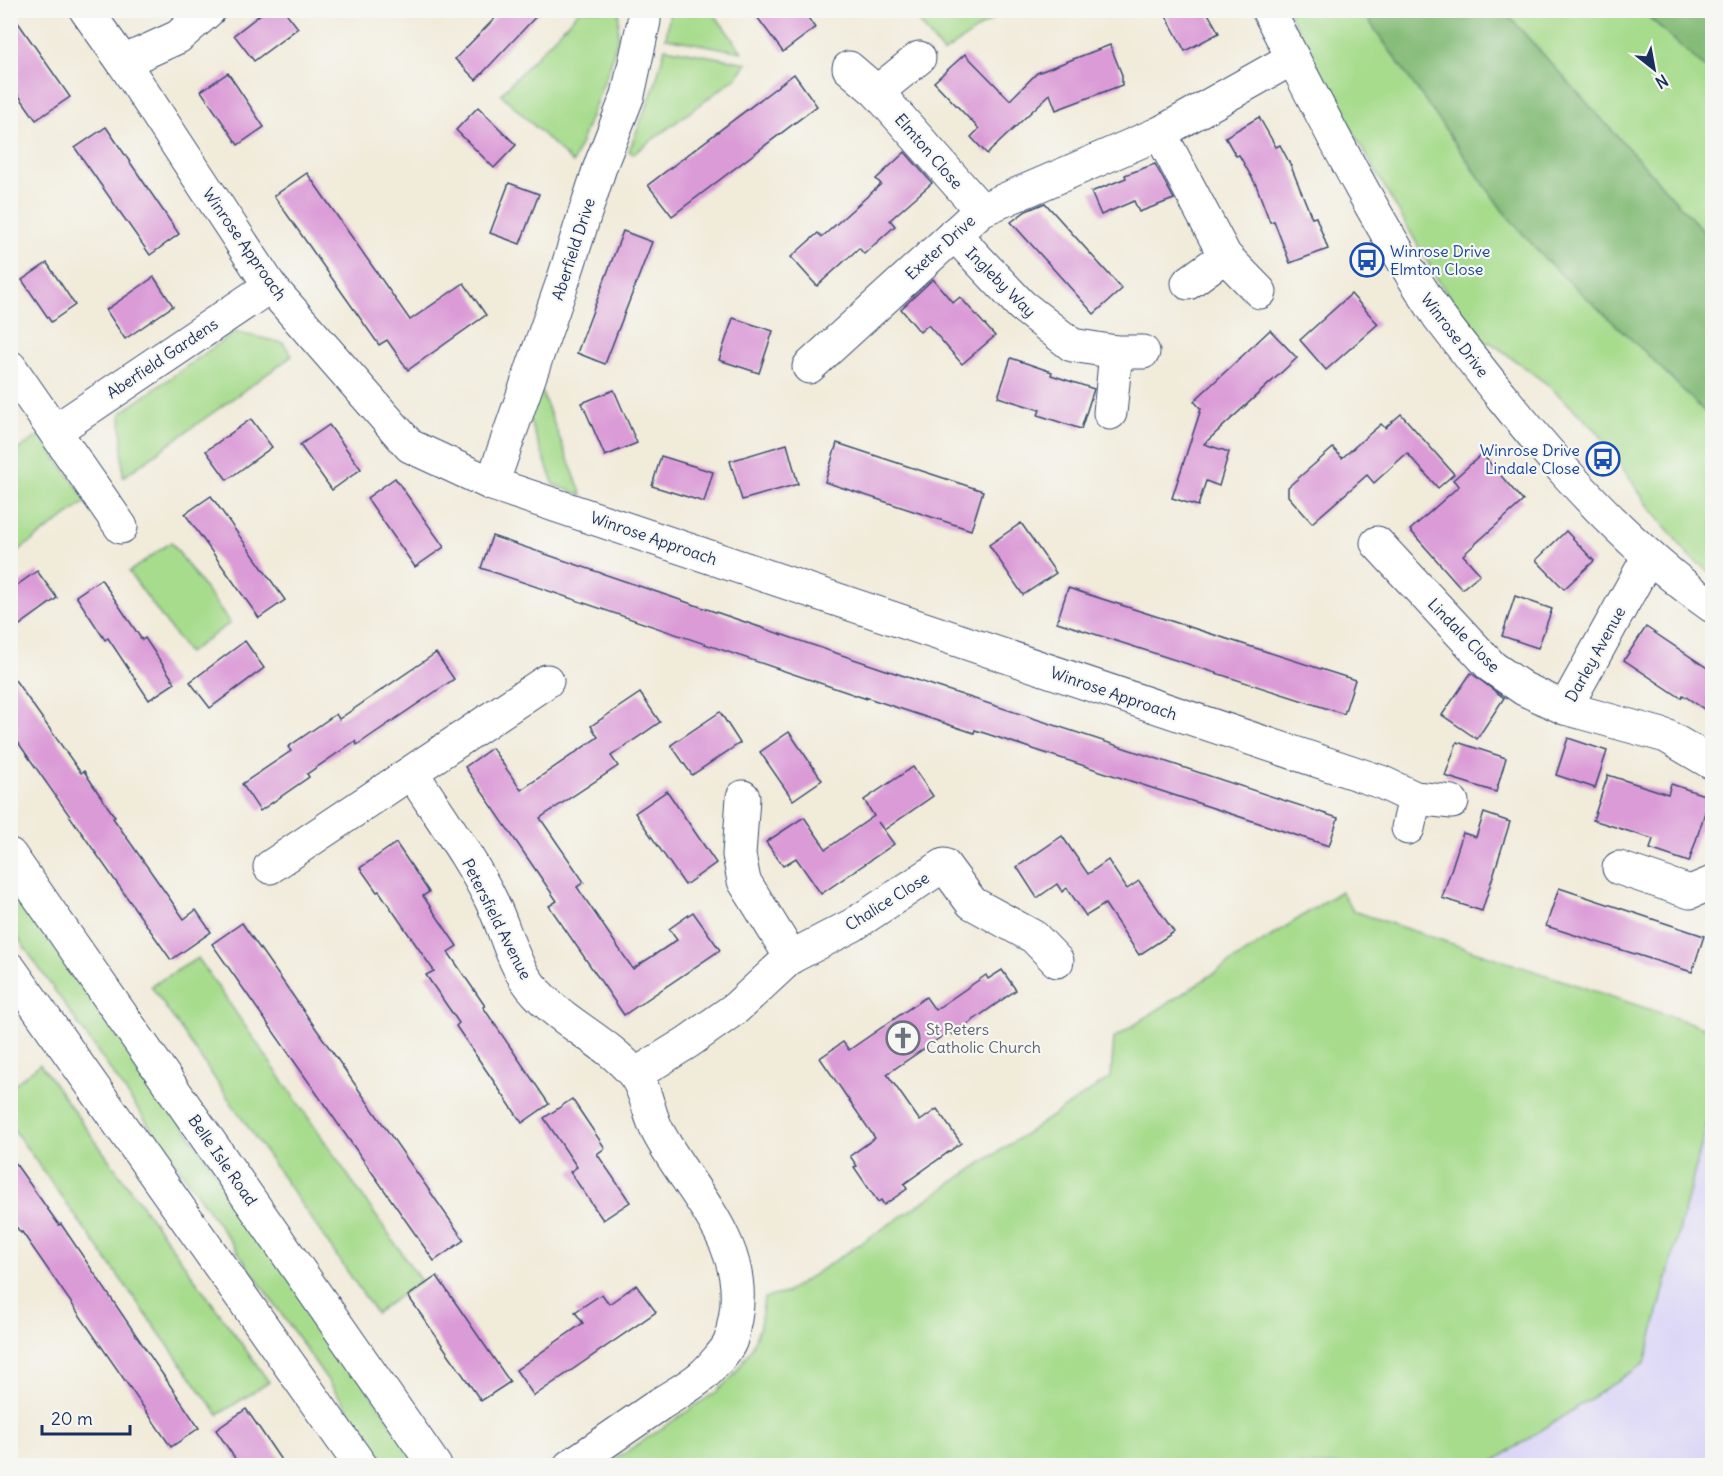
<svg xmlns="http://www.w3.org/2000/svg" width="1723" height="1476" font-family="Delius,sans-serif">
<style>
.built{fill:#dbd6f7}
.green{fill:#a7dc8d;stroke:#618676;stroke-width:1.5}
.forest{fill:#85bc78;stroke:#50766b;stroke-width:1.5}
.building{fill:#db9bd7}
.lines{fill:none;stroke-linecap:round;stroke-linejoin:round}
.street-casing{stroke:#3b4b71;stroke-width:35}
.secondary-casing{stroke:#3b4b71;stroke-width:35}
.street{stroke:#fff;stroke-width:33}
.secondary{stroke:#fff;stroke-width:33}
.labels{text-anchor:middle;stroke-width:4.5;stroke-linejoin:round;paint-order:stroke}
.street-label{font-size:16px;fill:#1b2f5e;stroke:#f6f6f2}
.transit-label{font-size:16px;fill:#164399;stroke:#f6f6f2;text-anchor:start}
.worship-label{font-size:16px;fill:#5b616d;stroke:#f6f6f2;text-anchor:start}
</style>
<rect width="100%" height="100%" fill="#f6f6f2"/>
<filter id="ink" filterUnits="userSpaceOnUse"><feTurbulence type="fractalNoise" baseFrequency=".0167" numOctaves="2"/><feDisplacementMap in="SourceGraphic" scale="12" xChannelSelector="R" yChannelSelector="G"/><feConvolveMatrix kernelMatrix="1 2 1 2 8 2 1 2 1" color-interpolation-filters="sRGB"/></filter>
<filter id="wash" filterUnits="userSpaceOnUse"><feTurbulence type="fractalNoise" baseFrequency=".008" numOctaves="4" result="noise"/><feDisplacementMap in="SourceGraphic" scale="24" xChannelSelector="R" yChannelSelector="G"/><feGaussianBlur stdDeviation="1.35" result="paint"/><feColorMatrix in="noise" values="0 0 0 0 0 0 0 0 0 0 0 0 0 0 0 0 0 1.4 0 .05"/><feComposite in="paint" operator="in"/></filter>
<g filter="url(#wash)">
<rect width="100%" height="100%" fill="#f1ebda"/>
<polygon class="built" points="1712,1104 1712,1465 1488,1466 1645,1363"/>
<g class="green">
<polygon points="580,10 619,11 618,36 611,63 573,163 501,94"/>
<polygon points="670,11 712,11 742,52 666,38"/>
<polygon points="911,11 1004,11 943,53"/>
<polygon points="1288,11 1362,11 1503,211 1545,259 1645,352 1712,419 1712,574 1689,556 1648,505 1597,431 1547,384 1490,342 1484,345 1439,282 1342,113"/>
<polygon points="1504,11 1642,11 1712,74 1712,241"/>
<polygon points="665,48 747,63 737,77 633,154 629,151 654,88"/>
<polygon points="235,332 283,343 292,356 123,477 121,413"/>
<polygon points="540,388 582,495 554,485 528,416"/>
<polygon points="40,435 87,501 11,556 10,455"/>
<polygon points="171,542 230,623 188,653 129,572"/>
<polygon points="10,878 421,1465 387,1465 11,928"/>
<polygon points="1341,891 1353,911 1712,1030 1712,1104 1645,1363 1488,1465 607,1465 716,1392 734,1375 750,1351 760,1326 764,1298 786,1293 1111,1077 1114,1038"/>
<polygon points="198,958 421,1281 376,1313 151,986"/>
<polygon points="40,1064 269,1382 218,1415 11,1126 11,1087"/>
</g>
<g class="forest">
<polygon points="1362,11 1504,11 1712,241 1712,419 1645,352 1545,259 1503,211"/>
<polygon points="1642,11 1712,11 1712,74"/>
</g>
<g id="blocks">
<g class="building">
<polygon points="266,10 284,10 298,28 254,61 234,35"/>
<polygon points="503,10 542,10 476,80 455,59"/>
<polygon points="752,10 803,10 815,28 783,52"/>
<polygon points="1163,10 1206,10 1219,33 1185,51"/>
<polygon points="10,11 70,97 36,120 10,83"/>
<polygon points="1110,45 1122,75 1122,85 1056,110 1050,94 987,154 971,137 979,129 934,82 965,54 1010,100 1037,73"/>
<polygon points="228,73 264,127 238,145 201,91"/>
<polygon points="794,74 817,106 672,216 648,185"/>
<polygon points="478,107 516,145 494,168 456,130"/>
<polygon points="1259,117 1276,147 1280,145 1290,164 1312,218 1316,217 1328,249 1290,263 1274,221 1270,222 1256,185 1239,155 1236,156 1225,137"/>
<polygon points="106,127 179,234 150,255 75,148"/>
<polygon points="905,152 932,183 890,220 895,226 864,254 859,248 817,286 791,257 818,233 822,237 881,184 876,179"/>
<polygon points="1155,164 1174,199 1139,212 1134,201 1101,215 1091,192 1126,178 1125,175"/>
<polygon points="307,173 410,320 464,283 486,315 408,370 387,340 379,345 274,196"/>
<polygon points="509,183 539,194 520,244 490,233"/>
<polygon points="1045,203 1122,289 1094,314 1011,222 1026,211"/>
<polygon points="623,231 652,242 605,364 577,353"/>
<polygon points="47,263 75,305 51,322 22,280"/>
<polygon points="154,277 173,306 125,339 106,310"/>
<polygon points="933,279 953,303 960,297 995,336 962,364 928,325 920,332 901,309"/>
<polygon points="1351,294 1378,324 1326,370 1300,340"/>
<polygon points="733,318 773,331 759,373 719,360"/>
<polygon points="1270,330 1297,358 1204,444 1229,452 1219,486 1206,481 1198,506 1172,498 1201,409 1194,401"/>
<polygon points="1011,358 1052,372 1051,375 1094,389 1081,429 1038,415 1040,410 998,397"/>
<polygon points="614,390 637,443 605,456 582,403"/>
<polygon points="1401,414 1454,474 1438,488 1407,453 1374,483 1367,475 1312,523 1288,496 1288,487 1333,448 1342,458 1381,424 1385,428"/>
<polygon points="251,419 272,447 227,480 206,451"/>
<polygon points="329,425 361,469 332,490 300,445"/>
<polygon points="837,443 983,491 971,530 825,482"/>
<polygon points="787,444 798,484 742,500 730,461"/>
<polygon points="1482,454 1523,501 1463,555 1480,574 1462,589 1410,530 1459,486 1453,480"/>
<polygon points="661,456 713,472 704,502 652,486"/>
<polygon points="395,478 444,547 415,567 367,498"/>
<polygon points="211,496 285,600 259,618 185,514"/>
<polygon points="1021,523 1056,573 1023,595 989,545"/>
<polygon points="1566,531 1594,561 1564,589 1536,560"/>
<polygon points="492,536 886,670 1338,818 1329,846 975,730 974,733 865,697 867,699 481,568"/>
<polygon points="37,571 57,598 10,632 10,590"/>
<polygon points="101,579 142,640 145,638 175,683 149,700 108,638 105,640 76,596"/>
<polygon points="1068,588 1355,680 1344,714 1057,622"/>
<polygon points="1515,596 1552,609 1538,648 1502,636"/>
<polygon points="1646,627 1713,672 1713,715 1683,695 1681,698 1624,660"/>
<polygon points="245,641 264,668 210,708 190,682"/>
<polygon points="436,653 454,679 357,745 355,741 307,774 309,777 260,811 242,784 291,751 288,747 336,714 339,719"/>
<polygon points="10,673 81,773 84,771 99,794 115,817 113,818 184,919 196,910 211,932 171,960 10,731"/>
<polygon points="1471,673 1504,698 1477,739 1442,715"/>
<polygon points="640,693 660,722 611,756 618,766 540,818 584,882 577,887 633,969 677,940 669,929 693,912 720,950 624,1015 549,906 557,901 465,767 492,748 521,790 598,737 591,726"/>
<polygon points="720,712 740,743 692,775 671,745"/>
<polygon points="789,732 822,780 793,800 760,752"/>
<polygon points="1568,738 1607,751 1595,788 1556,775"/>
<polygon points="1457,742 1506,758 1496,792 1445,776"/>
<polygon points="913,767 933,796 884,830 878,822 894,844 821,894 796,858 783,866 766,842 804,817 826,849 874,816 864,800"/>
<polygon points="1608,775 1668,794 1671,784 1710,797 1689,862 1650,849 1653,839 1593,820"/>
<polygon points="667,791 716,863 685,885 635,813"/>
<polygon points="1484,813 1510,822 1482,911 1442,898 1463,833 1476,837"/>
<polygon points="1062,836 1088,874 1108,860 1127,889 1139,881 1174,932 1139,955 1105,904 1086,916 1067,888 1062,892 1057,884 1037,898 1017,867"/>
<polygon points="396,843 429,892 423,896 457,946 448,952 485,1006 483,1007 549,1104 522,1123 456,1026 459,1023 426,975 434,971 379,891 377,892 360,868"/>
<polygon points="1559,888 1704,936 1692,972 1546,926"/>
<polygon points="242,923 464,1240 434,1261 212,944"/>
<polygon points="1002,970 1016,990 952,1035 950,1031 887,1074 920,1121 937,1109 961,1143 904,1184 907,1189 884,1205 881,1200 878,1202 854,1167 857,1166 850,1156 875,1138 820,1058 843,1042 849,1050 926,997 935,1010 986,975 988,979"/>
<polygon points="572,1099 605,1148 597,1154 630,1202 603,1220 570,1172 577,1167 544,1118"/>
<polygon points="10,1156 59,1225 61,1224 199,1428 171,1447 22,1232 21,1233 10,1219"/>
<polygon points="437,1276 510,1382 481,1401 408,1296"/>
<polygon points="636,1285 656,1312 534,1396 516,1370 583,1323 575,1312 602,1294 609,1304"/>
<polygon points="246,1409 260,1429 285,1466 240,1466 216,1430"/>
</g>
</g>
</g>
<g filter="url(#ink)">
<use href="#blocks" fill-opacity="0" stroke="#3b4b71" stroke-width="1.5"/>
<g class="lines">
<g class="street-casing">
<g id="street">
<polyline points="86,10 123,62 270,286 410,446 492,484 1381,782 1415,798 1452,802"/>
<polyline points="123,62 178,37 209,10"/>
<polyline points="849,68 877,92 981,210"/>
<polyline points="877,92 919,58"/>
<polyline points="1160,133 1225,256 1260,292"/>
<polyline points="954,234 1021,305 1072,345 1116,352 1143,352"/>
<polyline points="1188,283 1225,256"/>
<polyline points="10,367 121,527"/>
<polyline points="809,367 981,210 1160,133 1293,58"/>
<polyline points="1110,413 1116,352"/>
<polyline points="55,431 270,286"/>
<polyline points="492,484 562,284 601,164 628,95 644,21 644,10"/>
<polyline points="1377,543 1492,667 1524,689 1565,708"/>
<polyline points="1649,556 1565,708 1666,736 1712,763"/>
<path d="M 412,773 C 439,815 471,858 493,904 C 505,929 510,955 525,978 C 553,1020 602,1036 634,1074 C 647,1090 648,1114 658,1132 C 690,1193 750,1244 735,1319 C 733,1326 733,1335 730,1342 C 727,1350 709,1370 702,1376 C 689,1387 674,1395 660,1404 C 630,1425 600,1445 570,1466"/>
<polyline points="743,797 739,855 744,881 791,957"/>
<polyline points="1408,828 1415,798"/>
<polyline points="270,867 547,681"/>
<polyline points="1619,868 1690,892 1712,883"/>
<polyline points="635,1075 688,1042 736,1008 791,957 853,925 944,865 972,903 1034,937 1057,961"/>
</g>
</g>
<g class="secondary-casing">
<g id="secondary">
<path d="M 1268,10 C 1322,114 1374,220 1439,317 C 1520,421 1604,530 1712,606"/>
<polyline points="10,855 435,1466"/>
<polyline points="10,969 361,1466"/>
</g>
</g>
<use href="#street" class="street"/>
<use href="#secondary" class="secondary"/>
</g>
</g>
<defs>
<g id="bus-ring" transform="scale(1.725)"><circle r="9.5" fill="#f6f6f2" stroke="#1a4fb4" stroke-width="1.5"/><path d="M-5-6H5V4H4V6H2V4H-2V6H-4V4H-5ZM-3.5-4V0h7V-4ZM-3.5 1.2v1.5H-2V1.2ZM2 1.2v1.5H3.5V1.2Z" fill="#1a4fb4"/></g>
<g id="church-ring" transform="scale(1.725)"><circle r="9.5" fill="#f6f6f2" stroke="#6b7280" stroke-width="1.5"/><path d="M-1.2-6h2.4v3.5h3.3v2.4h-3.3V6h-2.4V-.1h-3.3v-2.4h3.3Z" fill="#6b7280"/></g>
</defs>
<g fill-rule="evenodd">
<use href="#bus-ring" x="1367" y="260"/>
<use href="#bus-ring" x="1603" y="459"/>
<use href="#church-ring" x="903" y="1038"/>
</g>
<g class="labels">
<g class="street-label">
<text transform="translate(929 151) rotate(49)" y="6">Elmton Close</text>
<text transform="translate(245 244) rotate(55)" y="6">Winrose Approach</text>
<text transform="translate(940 247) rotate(-42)" y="6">Exeter Drive</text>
<text transform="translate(573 249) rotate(-72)" y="6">Aberfield Drive</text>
<text transform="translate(1001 282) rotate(45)" y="6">Ingleby Way</text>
<text transform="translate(1455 335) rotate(53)" y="6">Winrose Drive</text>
<text transform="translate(162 358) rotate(-34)" y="6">Aberfield Gardens</text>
<text transform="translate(654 538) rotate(19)" y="6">Winrose Approach</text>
<text transform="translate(1464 635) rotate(46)" y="6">Lindale Close</text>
<text transform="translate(1595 654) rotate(-61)" y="6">Darley Avenue</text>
<text transform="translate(1114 693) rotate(19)" y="6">Winrose Approach</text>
<text transform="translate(887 901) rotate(-32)" y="6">Chalice Close</text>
<text transform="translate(497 919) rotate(63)" y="6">Petersfield Avenue</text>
<text transform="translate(223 1160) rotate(55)" y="6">Belle Isle Road</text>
</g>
<g class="transit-label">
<text x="1390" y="257">Winrose Drive<tspan x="1390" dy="18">Elmton Close</tspan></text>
<text x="1580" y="456" text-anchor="end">Winrose Drive<tspan x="1580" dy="18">Lindale Close</tspan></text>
</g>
<g class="worship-label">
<text x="926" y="1035">St Peters<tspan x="926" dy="18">Catholic Church</tspan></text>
</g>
</g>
<rect width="1723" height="1476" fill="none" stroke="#f6f6f2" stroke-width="36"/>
<g transform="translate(1654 69) rotate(149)" stroke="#f6f6f2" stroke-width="4.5" paint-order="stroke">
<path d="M0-4.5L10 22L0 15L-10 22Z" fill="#1b2f5e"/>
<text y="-9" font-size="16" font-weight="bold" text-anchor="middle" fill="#1b2f5e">N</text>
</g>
<path d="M42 1425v9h88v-9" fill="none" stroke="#1b2f5e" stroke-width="3"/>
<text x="51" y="1425" font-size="18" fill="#1b2f5e" stroke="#f6f6f2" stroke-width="4.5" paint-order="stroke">20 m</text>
</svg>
